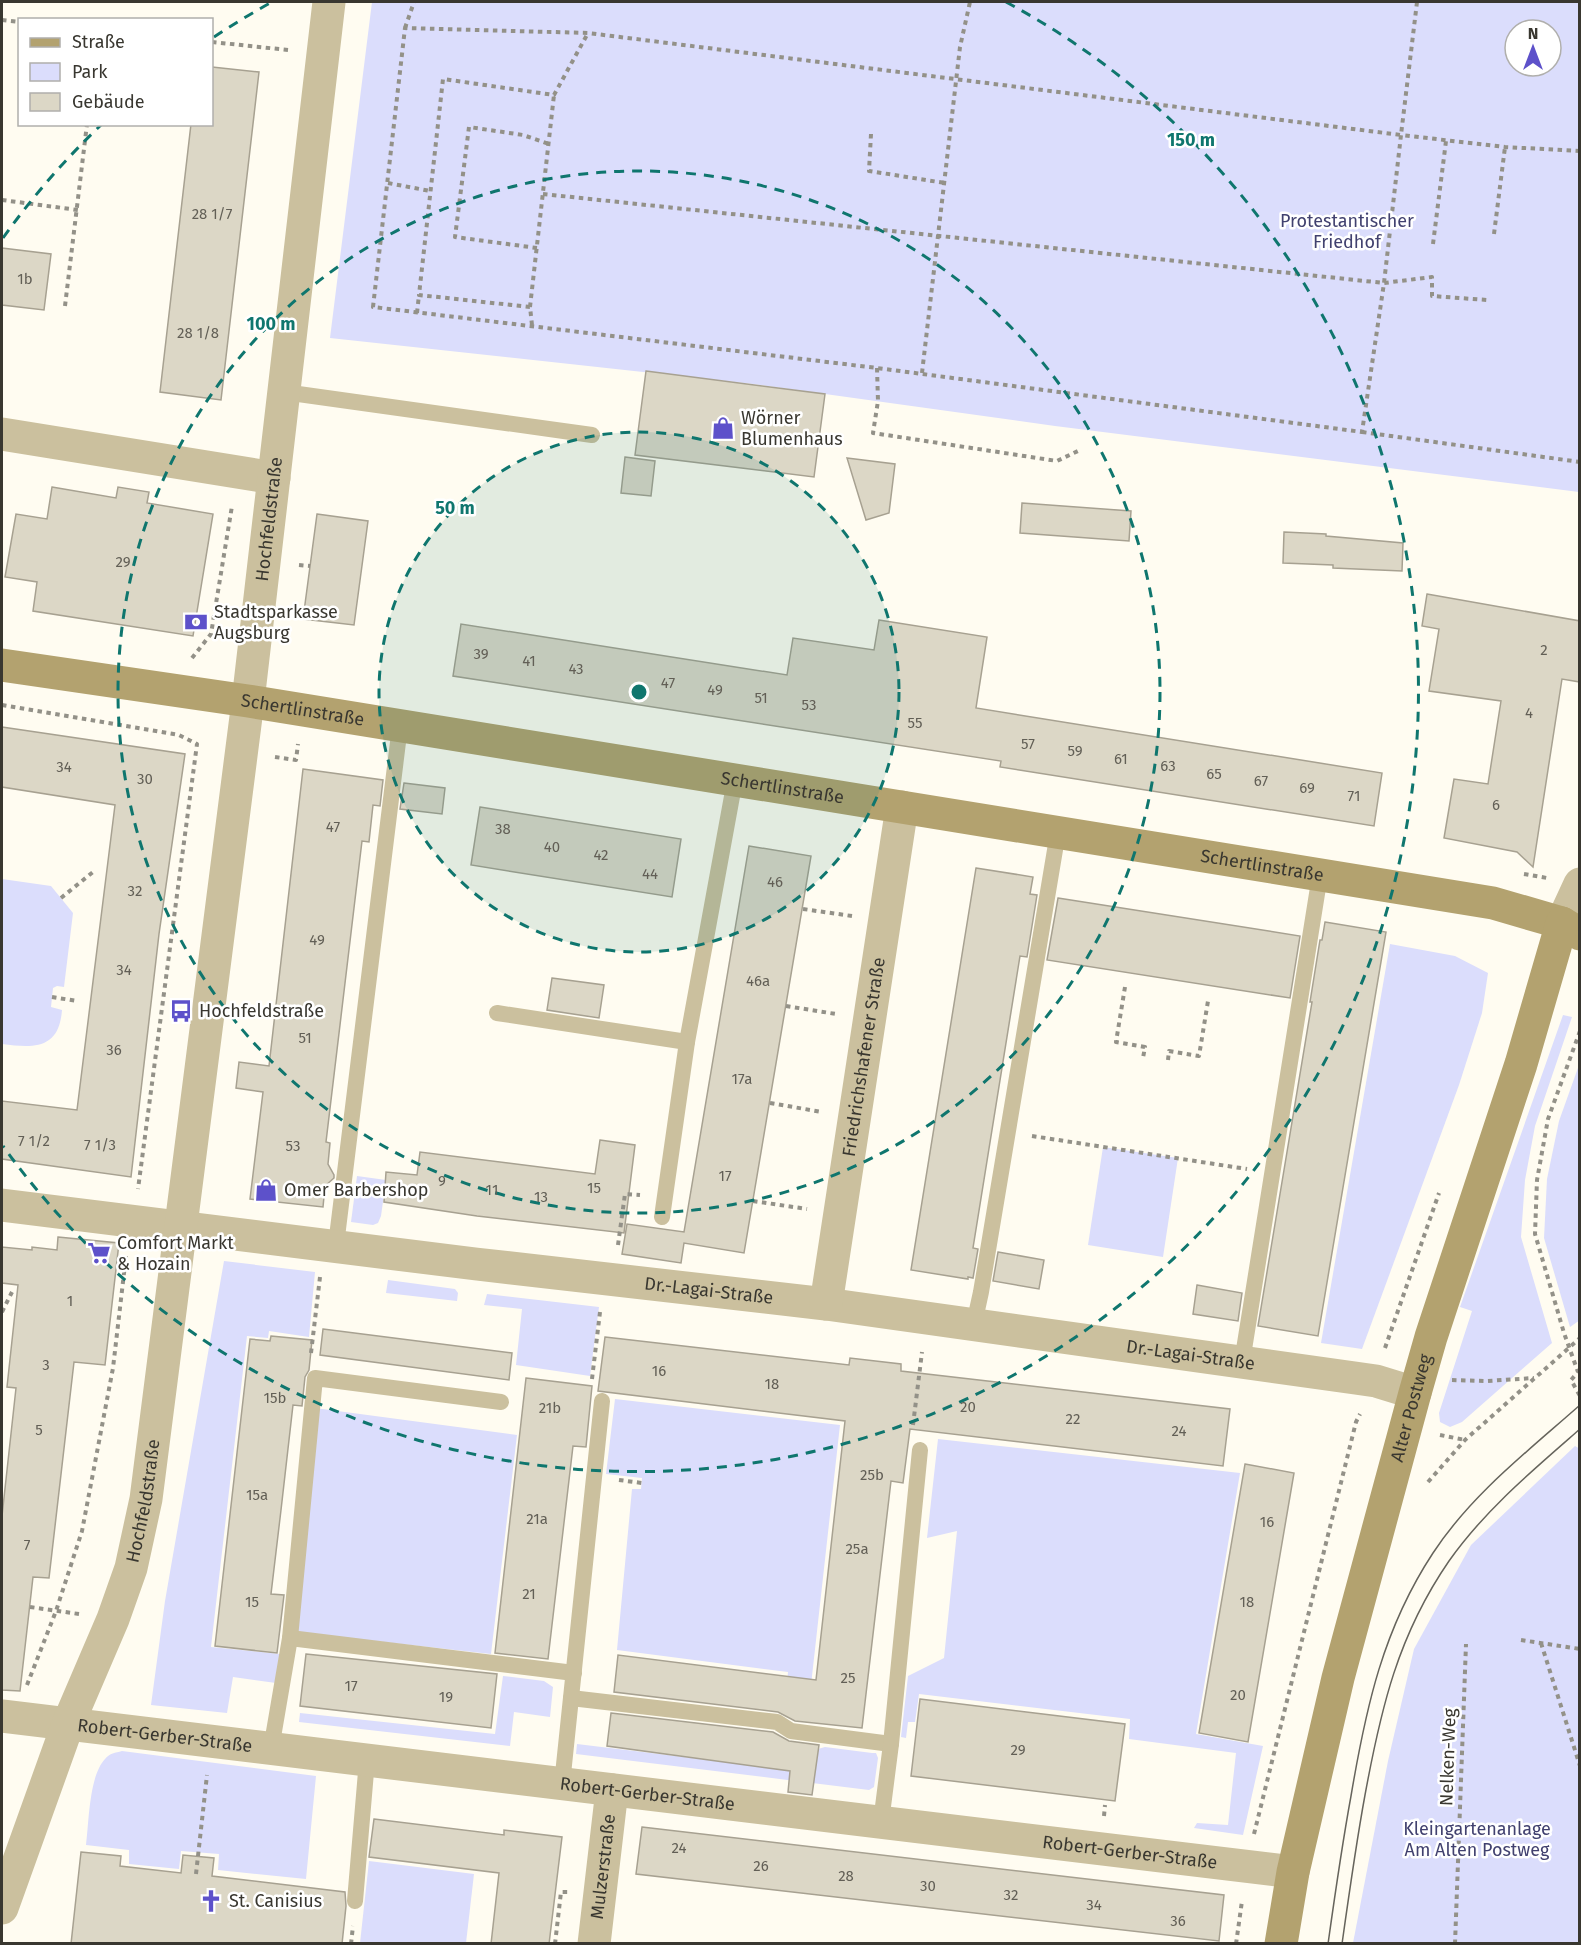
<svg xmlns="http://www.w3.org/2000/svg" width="1581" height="1945" font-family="'Fira Sans',sans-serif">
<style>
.green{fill:#dbddfc;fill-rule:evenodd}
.building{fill:#dcd7c6;stroke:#a7a191;stroke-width:1.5}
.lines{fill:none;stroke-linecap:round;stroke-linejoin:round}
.path{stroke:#939188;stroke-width:4;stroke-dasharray:4.5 4.5;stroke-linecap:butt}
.lane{stroke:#cbc09e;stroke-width:16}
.street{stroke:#cbc09e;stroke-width:33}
.secondary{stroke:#b3a26f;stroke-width:33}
.tram{stroke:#66645c;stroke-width:1.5}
.ring{fill:none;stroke:#0f766e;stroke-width:3;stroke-dasharray:10 8}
.labels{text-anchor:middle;stroke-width:5;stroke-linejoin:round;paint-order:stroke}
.number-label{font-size:15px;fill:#625f56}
.park-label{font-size:18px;fill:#41416f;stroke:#fff}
.poi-label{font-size:18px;fill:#393730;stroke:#fff;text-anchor:start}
.street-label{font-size:18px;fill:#393730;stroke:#fff}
.centre{fill:#0f766e;stroke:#fff;stroke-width:3}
.ring-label{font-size:18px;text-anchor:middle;font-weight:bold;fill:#0f766e;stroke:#fff;stroke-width:5;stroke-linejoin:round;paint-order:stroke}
</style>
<rect width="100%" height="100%" fill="#fffcf1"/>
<g class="green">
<path d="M 372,2 L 1579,2 L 1579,492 L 1055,426 L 753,384 L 330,338 ZM 1515,30 L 1551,30 L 1551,66 L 1515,66 Z"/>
<path d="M 2,879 L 51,886 L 73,913 L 64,987 L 57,986 L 53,988 L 51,1007 L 62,1010 C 59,1050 33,1048 2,1044 Z"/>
<polygon points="1390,944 1455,956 1488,973 1482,1013 1459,1085 1362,1349 1321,1343"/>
<polygon points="1563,1015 1572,1017 1535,1126 1525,1180 1521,1237 1552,1343 1462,1422 1450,1427 1440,1422 1439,1413 1472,1311 1460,1307"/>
<polygon points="1579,1065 1580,1320 1570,1327 1544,1238 1547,1179 1559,1121"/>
<polygon points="1103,1147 1178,1158 1163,1257 1088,1245"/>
<polygon points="357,1176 386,1180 381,1216 378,1223 373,1225 351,1222"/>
<polygon points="224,1261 315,1272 309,1337 269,1331 268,1338 247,1336 211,1647 280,1654 276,1683 233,1677 227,1713 151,1705 165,1601"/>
<polygon points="388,1280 455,1289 458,1293 457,1301 386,1293"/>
<polygon points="487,1294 599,1307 590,1376 516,1365 522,1309 484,1305"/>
<polygon points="615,1399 840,1425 807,1721 785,1703 788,1672 617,1650 632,1489 641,1489 642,1478 606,1474"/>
<polygon points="315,1408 517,1435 491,1654 294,1632"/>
<polygon points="938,1439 1240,1473 1196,1734 1263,1746 1243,1835 1194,1828 1197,1823 1228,1825 1236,1753 1129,1739 1130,1719 919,1694 915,1722 908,1722 906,1738 901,1737 908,1676 944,1658 957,1531 927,1538"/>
<polygon points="1575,1446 1580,1449 1579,1943 1353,1943 1388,1761 1414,1649 1471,1545"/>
<polygon points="503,1676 544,1681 553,1687 550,1717 514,1712 510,1746 299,1722 300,1713 495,1734"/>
<polygon points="577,1744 790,1770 790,1775 814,1778 818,1749 825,1747 872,1753 876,1753 878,1758 874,1787 869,1790 576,1754"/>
<path d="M 122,1751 L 316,1776 L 306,1879 L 218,1870 L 219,1854 L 181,1851 L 179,1869 L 129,1864 L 129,1850 L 86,1845 C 89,1822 89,1776 105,1759 C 110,1753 115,1753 122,1751 Z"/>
<polygon points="369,1861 474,1874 466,1943 360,1943"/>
</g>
<g class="building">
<polygon points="212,67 259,72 221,400 160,392 191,124 212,124"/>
<polygon points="2,248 51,254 44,310 2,305"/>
<polygon points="646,371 825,394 814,477 635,455"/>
<polygon points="625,457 655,461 651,496 621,493"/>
<polygon points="847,458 895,464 889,513 866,520"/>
<polygon points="52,487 116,498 118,487 149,492 147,503 213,514 193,636 33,611 37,582 5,577 16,514 47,519"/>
<polygon points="1022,503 1131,511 1129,541 1020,533"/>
<polygon points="317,514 368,521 354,625 303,619"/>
<polygon points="1284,532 1326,534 1326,536 1403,543 1402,571 1333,568 1333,565 1283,563"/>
<polygon points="1427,594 1580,621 1580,682 1562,679 1533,867 1517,852 1444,838 1454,779 1488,784 1501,701 1429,691 1439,629 1422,626"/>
<polygon points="879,620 987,637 976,708 1382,773 1374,826 1000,767 1001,761 453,676 461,624 787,675 793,638 874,650"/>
<polygon points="2,727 185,754 159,934 131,1177 2,1159 2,1101 77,1110 115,805 2,787"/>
<polygon points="303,769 383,780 380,806 373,805 369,842 362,841 326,1142 330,1143 328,1164 334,1175 334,1178 325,1186 323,1207 250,1199 263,1092 236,1088 239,1062 269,1066"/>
<polygon points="404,783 445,788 442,814 400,809"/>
<polygon points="480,807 681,839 672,897 471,865"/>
<polygon points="749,846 811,856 744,1253 684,1243 681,1263 622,1254 627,1224 684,1232"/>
<polygon points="976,868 1033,877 1030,894 1037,895 1027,957 1020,956 973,1248 978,1249 973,1278 968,1277 968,1279 911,1270"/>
<polygon points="1058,898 1300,936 1290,998 1047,960"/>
<polygon points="1325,922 1386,932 1318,1336 1258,1326 1312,1002 1310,1002 1320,940 1322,940"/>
<polygon points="552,978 604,985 599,1018 547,1010"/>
<polygon points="600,1140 635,1145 624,1233 477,1216 384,1202 386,1172 417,1175 420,1152 595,1174"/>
<polygon points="58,1237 119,1243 105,1365 74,1362 49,1578 33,1577 20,1691 2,1690 2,1516 16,1388 7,1387 18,1285 2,1283 2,1247 32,1250 32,1247 57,1250"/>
<polygon points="998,1252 1044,1260 1039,1289 993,1281"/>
<polygon points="1197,1285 1242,1293 1238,1321 1193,1314"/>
<polygon points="323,1329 512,1353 509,1380 320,1355"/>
<polygon points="271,1336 312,1340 309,1370 305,1377 302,1406 293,1405 281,1510 271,1594 284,1595 277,1653 215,1646 250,1339 270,1341"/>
<polygon points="605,1337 849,1365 850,1358 901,1364 901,1371 1230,1409 1223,1466 910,1429 903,1483 891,1481 862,1728 795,1721 778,1712 614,1692 618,1655 816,1680 845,1421 598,1391"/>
<polygon points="526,1378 592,1386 586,1447 573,1446 548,1659 495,1653"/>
<polygon points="1245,1464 1294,1473 1248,1742 1199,1733"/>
<polygon points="306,1654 497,1674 491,1728 300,1706"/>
<polygon points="920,1699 1125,1724 1115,1801 911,1776"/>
<polygon points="611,1713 773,1732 789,1741 819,1745 812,1795 788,1792 790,1771 607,1746"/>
<polygon points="374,1819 504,1835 504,1830 562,1837 549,1944 491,1944 499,1873 369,1857"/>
<polygon points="642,1827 1224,1895 1219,1941 636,1874"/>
<polygon points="81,1852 121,1856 120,1866 181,1873 183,1855 214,1858 212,1876 345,1892 346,1906 342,1944 71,1944"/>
</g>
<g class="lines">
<g class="path">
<polyline points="1417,2 1401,135 588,33 405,28 373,307 877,368 1362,432 1384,283 1432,277 1432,296 1487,300"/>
<polyline points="2,20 20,22"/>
<polyline points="405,28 414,2"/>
<polyline points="212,42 288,50"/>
<polyline points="871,134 869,171 945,183"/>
<polyline points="388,183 430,191"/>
<polyline points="543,194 1384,283 1401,135 1505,147 1580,151"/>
<polyline points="2,200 78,210"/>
<polyline points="1494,234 1505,147"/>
<polyline points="1433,244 1446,141"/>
<polyline points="537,248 455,237 469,127 523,135 549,144"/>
<polyline points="65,306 87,124"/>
<polyline points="530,307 554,95"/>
<polyline points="417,313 419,295"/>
<polyline points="532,325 530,307 419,295 443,79 554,95 588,33"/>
<polyline points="877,368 878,401 873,433 1057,461 1080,450"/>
<polyline points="922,373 960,47 970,2"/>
<polyline points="1362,432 1580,462"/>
<polyline points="299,565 310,566"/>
<polyline points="192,658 211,634 232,506"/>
<polyline points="2,705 179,735 197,744 138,1189"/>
<polyline points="275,757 296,760 298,744"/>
<polyline points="1524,874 1547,878"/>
<polyline points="61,898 93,872"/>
<polyline points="803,909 852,916"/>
<polyline points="1125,987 1116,1042 1145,1047 1143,1058"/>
<polyline points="52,997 77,1001"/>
<polyline points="786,1006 836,1014"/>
<polyline points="1580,1031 1548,1119 1537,1180 1535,1234 1564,1333 1578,1372 1571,1380 1580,1396"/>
<polyline points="1168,1060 1169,1051 1199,1056 1208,1001"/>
<polyline points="770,1103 822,1112"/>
<polyline points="1032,1136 1247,1169"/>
<polyline points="753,1201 807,1209"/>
<polyline points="618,1245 625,1194 640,1195"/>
<polyline points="2,1312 12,1292"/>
<polyline points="1385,1348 1439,1193"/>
<polyline points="311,1353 320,1277"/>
<polyline points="592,1379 600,1312"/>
<polyline points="1452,1380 1487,1381 1534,1378"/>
<polyline points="913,1425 922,1352"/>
<polyline points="1440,1435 1465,1440"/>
<polyline points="619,1480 642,1483"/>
<polyline points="1428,1482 1465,1440 1580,1338"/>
<polyline points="30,1607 79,1614"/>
<polyline points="1521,1640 1580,1649"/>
<polyline points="1541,1643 1580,1766"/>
<polyline points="27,1685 56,1611 82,1531 113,1368 126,1256"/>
<polyline points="1104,1816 1105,1805"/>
<polyline points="1254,1834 1356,1422 1360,1414"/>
<polyline points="196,1874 207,1775"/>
<polyline points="351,1944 353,1926"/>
<polyline points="555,1944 561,1892 568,1892"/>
<polyline points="1236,1944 1242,1901"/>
<polyline points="1455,1944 1466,1644"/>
</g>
<g class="lane">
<polyline points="284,392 592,435"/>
<polyline points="497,1013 687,1042"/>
<polyline points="662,1217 687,1042 735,780"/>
<polyline points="336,1245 400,726"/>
<polyline points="974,1324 981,1292 1058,832"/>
<polyline points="1242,1362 1320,875"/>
<polyline points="290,1638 574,1673"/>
<polyline points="571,1698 777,1722 791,1731 891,1744"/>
<polyline points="271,1749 290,1638 315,1378 501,1402"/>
<polyline points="562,1784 602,1401"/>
<polyline points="881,1822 891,1744 920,1450"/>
<polyline points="355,1901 367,1760"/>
</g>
<g class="street">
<polyline points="2,434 274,478"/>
<polyline points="1562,923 1580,884"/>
<path id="s1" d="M 2,1205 L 476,1264 L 826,1304 L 1355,1378 L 1376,1381 L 1415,1393"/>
<path id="s2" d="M 826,1304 L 902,807"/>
<path id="s3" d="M 2,1716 L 1293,1872"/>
<path id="s4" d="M 2,1908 L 68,1724 L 113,1619 L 131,1568 L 146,1499 L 248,701 L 329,2"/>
<path id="s5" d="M 594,1944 L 612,1790"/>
</g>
<g class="secondary">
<path id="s6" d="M 2,665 L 248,701 L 1493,903 L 1562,923 L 1580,934"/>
<path id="s7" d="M 1281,1944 L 1293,1872 L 1338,1678 L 1415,1393 L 1431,1337 L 1521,1064 L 1562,923"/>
</g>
<g class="tram">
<path d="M 1328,1944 C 1335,1894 1342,1845 1351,1796 C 1366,1707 1383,1629 1433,1553 C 1471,1495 1528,1451 1580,1405"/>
<path d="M 1342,1944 C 1349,1894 1356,1844 1365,1795 C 1381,1708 1398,1635 1449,1561 C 1485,1510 1533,1470 1580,1429"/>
</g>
</g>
<circle cx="639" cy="692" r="260" fill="#0f766e" fill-opacity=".12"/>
<g class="ring">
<circle cx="639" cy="692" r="260"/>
<circle cx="639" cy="692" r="521"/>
<path d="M3 238A781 781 0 0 1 101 125M214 37A781 781 0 0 1 272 2M1006 2A781 781 0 1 1 3 1146"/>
</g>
<defs>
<g id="shop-bare" transform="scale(1.8)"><path d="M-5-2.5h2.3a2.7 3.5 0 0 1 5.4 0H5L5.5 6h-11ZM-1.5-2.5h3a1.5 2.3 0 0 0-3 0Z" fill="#5d51ca" stroke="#fff" stroke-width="2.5" paint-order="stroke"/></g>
<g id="bank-bare" transform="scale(1.8)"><path d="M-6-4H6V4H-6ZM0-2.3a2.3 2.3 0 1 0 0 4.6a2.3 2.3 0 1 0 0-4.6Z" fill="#5d51ca" stroke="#fff" stroke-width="2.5" paint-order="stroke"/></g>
<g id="bus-bare" transform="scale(1.8)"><path d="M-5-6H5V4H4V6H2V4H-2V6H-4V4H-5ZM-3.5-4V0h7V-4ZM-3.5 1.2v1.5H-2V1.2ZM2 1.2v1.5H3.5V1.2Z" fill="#5d51ca" stroke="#fff" stroke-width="2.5" paint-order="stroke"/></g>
<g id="supermarket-bare" transform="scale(1.8)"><path d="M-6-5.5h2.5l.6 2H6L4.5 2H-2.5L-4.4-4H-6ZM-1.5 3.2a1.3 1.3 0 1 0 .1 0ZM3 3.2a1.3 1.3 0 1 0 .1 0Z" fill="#5d51ca" stroke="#fff" stroke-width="2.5" paint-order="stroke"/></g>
<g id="church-bare" transform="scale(1.8)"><path d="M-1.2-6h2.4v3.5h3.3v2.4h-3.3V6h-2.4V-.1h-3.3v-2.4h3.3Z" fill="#5d51ca" stroke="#fff" stroke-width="2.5" paint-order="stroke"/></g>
</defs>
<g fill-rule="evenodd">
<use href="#shop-bare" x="723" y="428"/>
<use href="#bank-bare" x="196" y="622"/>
<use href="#bus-bare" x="181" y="1011"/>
<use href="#shop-bare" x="266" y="1190"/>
<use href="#supermarket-bare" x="99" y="1253"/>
<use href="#church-bare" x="211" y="1901"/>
</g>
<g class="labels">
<g class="number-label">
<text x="212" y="219">28 1/7</text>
<text x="25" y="284">1b</text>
<text x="198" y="338">28 1/8</text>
<text x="123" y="567">29</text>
<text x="1544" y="655">2</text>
<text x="481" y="659">39</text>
<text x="529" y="666">41</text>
<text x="576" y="674">43</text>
<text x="668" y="688">47</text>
<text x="715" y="695">49</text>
<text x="761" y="703">51</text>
<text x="809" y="710">53</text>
<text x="1529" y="718">4</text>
<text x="915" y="728">55</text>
<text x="1028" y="749">57</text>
<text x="1075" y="756">59</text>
<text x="1121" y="764">61</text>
<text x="1168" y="771">63</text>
<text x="64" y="772">34</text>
<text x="1214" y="779">65</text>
<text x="145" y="784">30</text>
<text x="1261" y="786">67</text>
<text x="1307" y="793">69</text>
<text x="1354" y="801">71</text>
<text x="1496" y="810">6</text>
<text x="333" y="832">47</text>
<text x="503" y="834">38</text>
<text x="552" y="852">40</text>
<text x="601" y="860">42</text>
<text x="650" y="879">44</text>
<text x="775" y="887">46</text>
<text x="135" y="896">32</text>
<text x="317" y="945">49</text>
<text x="124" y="975">34</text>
<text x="758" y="986">46a</text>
<text x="305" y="1043">51</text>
<text x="114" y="1055">36</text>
<text x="742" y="1084">17a</text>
<text x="34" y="1146">7 1/2</text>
<text x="100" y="1150">7 1/3</text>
<text x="293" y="1151">53</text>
<text x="725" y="1181">17</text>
<text x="442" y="1186">9</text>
<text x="594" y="1193">15</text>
<text x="492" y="1195">11</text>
<text x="541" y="1202">13</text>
<text x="70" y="1306">1</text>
<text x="46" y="1370">3</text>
<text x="659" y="1376">16</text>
<text x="772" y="1389">18</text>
<text x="275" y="1403">15b</text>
<text x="968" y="1412">20</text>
<text x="550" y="1413">21b</text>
<text x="1073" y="1424">22</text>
<text x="39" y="1435">5</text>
<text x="1179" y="1436">24</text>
<text x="872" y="1480">25b</text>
<text x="257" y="1500">15a</text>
<text x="537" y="1524">21a</text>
<text x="1267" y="1527">16</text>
<text x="27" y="1550">7</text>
<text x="857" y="1554">25a</text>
<text x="529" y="1599">21</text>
<text x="252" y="1607">15</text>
<text x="1247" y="1607">18</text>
<text x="848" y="1683">25</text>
<text x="351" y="1691">17</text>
<text x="1238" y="1700">20</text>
<text x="446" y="1702">19</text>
<text x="1018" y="1755">29</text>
<text x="679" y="1853">24</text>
<text x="761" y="1871">26</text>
<text x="846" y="1881">28</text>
<text x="928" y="1891">30</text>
<text x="1011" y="1900">32</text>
<text x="1094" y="1910">34</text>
<text x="1178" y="1926">36</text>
</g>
<g class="park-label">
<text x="1347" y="227">Protestantischer<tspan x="1347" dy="21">Friedhof</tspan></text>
<text x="1477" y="1835">Kleingartenanlage<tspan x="1477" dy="21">Am Alten Postweg</tspan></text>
</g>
<g class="poi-label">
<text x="741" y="424">Wörner<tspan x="741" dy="21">Blumenhaus</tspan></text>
<text x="214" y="618">Stadtsparkasse<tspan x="214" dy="21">Augsburg</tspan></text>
<text x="199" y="1017">Hochfeldstraße</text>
<text x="284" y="1196">Omer Barbershop</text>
<text x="117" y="1249">Comfort Markt<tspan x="117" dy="21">&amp; Hozain</tspan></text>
<text x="229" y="1907">St. Canisius</text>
</g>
<g class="street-label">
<text dy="6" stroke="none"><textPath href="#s4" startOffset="1422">Hochfeldstraße</textPath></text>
<text dy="6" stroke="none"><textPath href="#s6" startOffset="304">Schertlinstraße</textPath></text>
<text dy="6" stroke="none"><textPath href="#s6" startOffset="790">Schertlinstraße</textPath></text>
<text dy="6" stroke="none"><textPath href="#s6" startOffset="1276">Schertlinstraße</textPath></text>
<text dy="6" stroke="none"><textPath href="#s2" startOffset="250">Friedrichshafener Straße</textPath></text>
<text dy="6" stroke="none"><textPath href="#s1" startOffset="712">Dr.-Lagai-Straße</textPath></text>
<text dy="6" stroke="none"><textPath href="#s1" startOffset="1198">Dr.-Lagai-Straße</textPath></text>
<text dy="6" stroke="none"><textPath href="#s7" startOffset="552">Alter Postweg</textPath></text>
<text dy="6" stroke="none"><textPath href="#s4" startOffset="432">Hochfeldstraße</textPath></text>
<text dy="6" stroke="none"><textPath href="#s3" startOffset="164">Robert-Gerber-Straße</textPath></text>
<text transform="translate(1448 1757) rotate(-88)" y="6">Nelken-Weg</text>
<text dy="6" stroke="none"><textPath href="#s3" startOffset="650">Robert-Gerber-Straße</textPath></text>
<text dy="6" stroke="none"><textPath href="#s3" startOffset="1136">Robert-Gerber-Straße</textPath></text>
<text dy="6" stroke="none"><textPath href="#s5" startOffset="78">Mulzerstraße</textPath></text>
</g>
</g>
<circle cx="639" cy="692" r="9" class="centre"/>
<g class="ring-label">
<text x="1191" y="146">150 m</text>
<text x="271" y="330">100 m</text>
<text x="455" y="514">50 m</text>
</g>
<rect width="1581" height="1945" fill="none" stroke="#393730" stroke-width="6"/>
<rect x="18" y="18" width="195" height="108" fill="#ffffff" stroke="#b0afac" stroke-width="1.5"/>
<rect x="30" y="38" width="30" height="9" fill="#b3a26f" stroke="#b0afac" stroke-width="1.5"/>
<text x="72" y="48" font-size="18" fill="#393730">Straße</text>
<rect x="30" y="63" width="30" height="18" fill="#dbddfc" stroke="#b0afac" stroke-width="1.5"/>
<text x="72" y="78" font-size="18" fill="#393730">Park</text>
<rect x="30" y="93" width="30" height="18" fill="#dcd7c6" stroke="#b0afac" stroke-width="1.5"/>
<text x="72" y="108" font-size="18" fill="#393730">Gebäude</text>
<g transform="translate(1533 48)"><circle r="28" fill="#ffffff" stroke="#b0afac" stroke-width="1.5"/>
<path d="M0-4.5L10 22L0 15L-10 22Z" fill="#5d51ca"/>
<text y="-9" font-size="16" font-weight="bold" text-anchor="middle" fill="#393730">N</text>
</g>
</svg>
